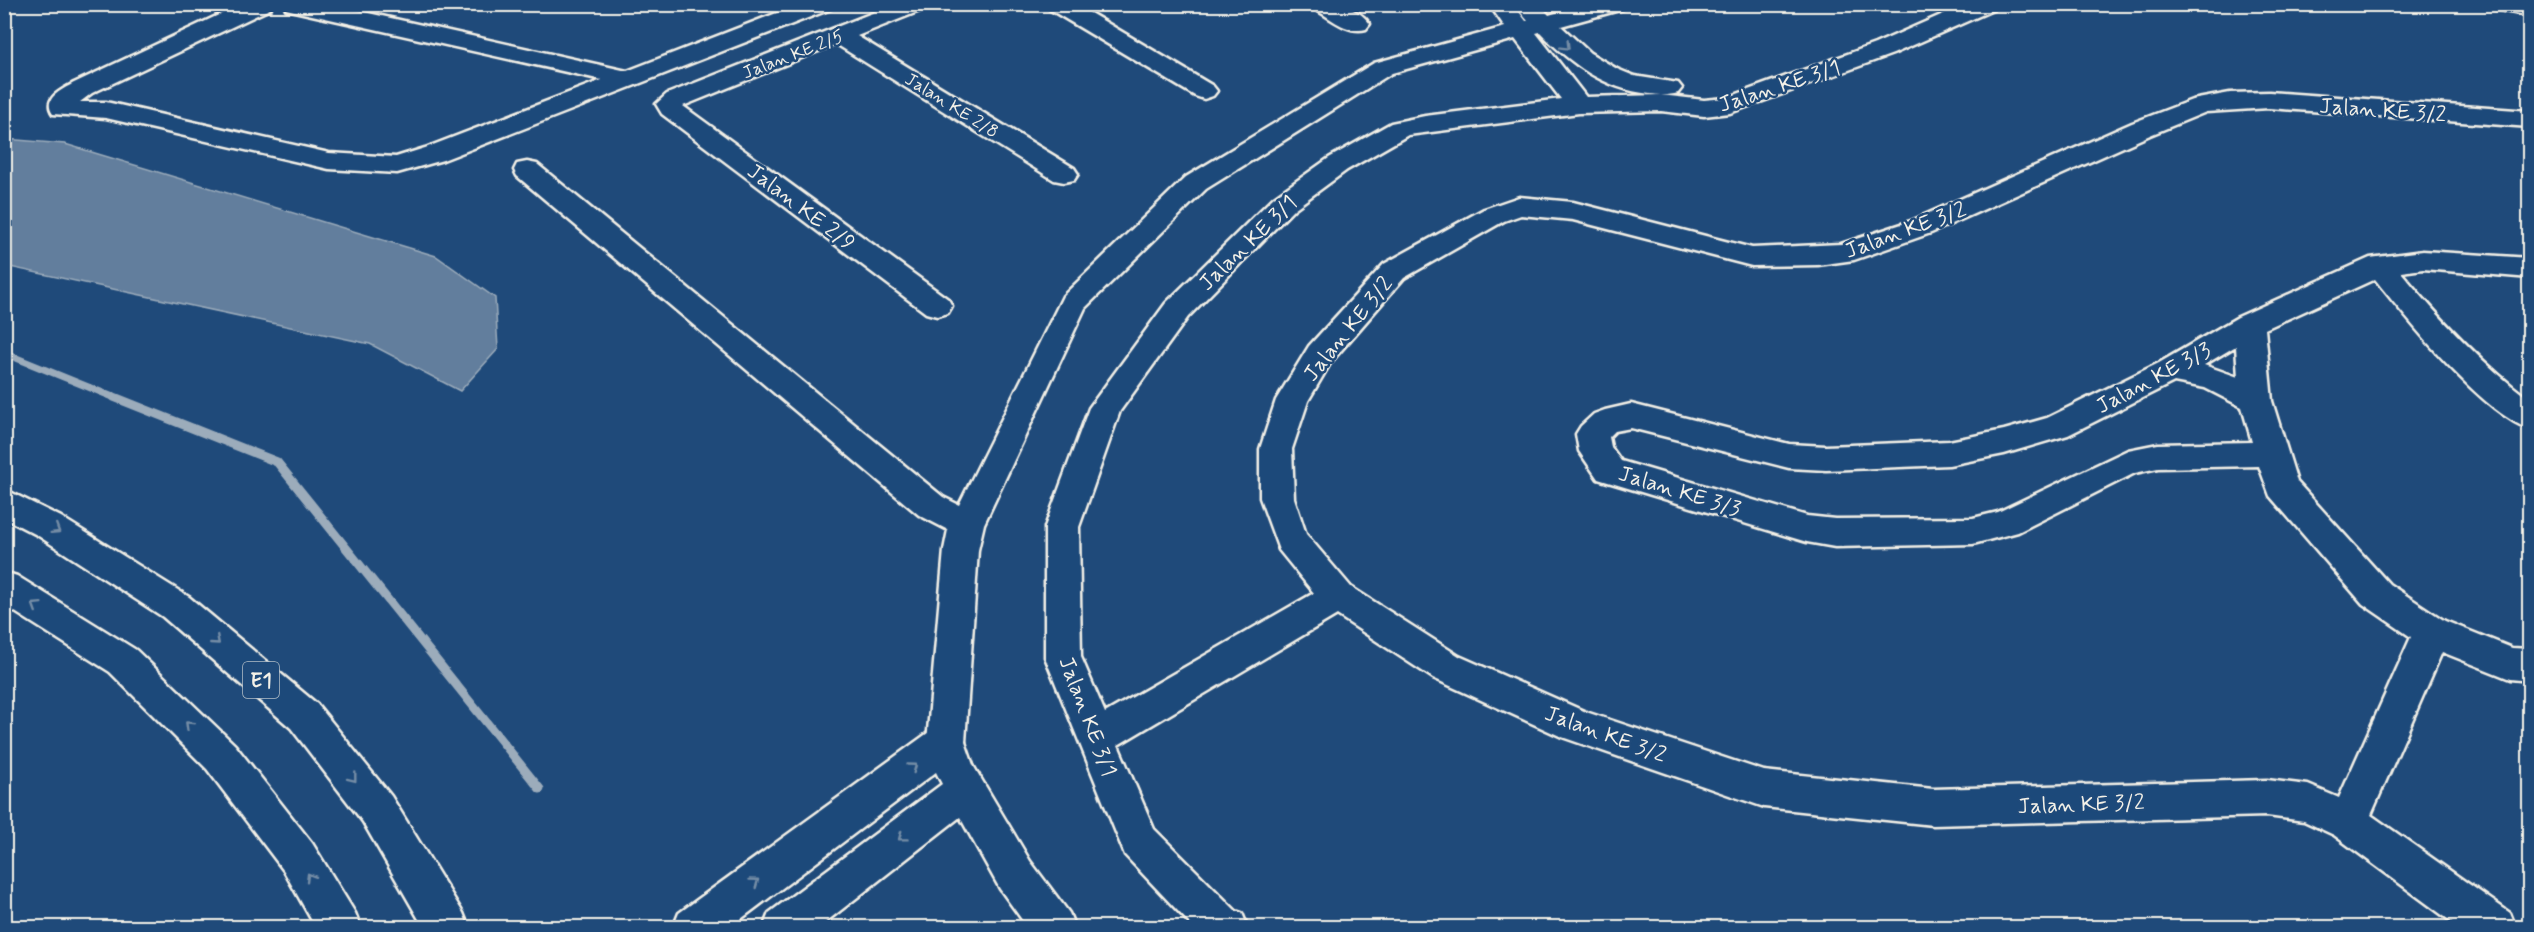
<svg xmlns="http://www.w3.org/2000/svg" width="2534" height="932" font-family="Mynerve,sans-serif">
<style>
.water{fill:#627e9d;stroke:#9cacbb;stroke-width:1.5}
.lines{fill:none;stroke-linecap:round;stroke-linejoin:round}
.stream-far1{stroke:#9cacbb;stroke-width:7}
.stream{stroke:#9cacbb;stroke-width:9}
.minor-casing{stroke:#f4f1e8;stroke-width:5}
.major-casing{stroke:#f4f1e8;stroke-width:5}
.highway-casing{stroke:#f4f1e8;stroke-width:5}
.minor{fill:#1f4a7a;fill-rule:evenodd}
.major{fill:#1f4a7a;fill-rule:evenodd}
.highway{fill:#1f4a7a;fill-rule:evenodd}
.oneway{stroke:#748da6}
.labels{text-anchor:middle;stroke-width:5;stroke-linejoin:round;paint-order:stroke}
.far-street-label{font-size:18px;fill:#f4f1e8;stroke:#1f4a7a}
.shield{fill:#1f4a7a;stroke:#b4bfc7;stroke-width:1.5}
.shield-label{font-size:21px;font-weight:bold;fill:#f4f1e8}
.street-label{font-size:22px;fill:#f4f1e8;stroke:#1f4a7a}
</style>
<rect width="100%" height="100%" fill="#1f4a7a"/>
<filter id="ink" filterUnits="userSpaceOnUse"><feTurbulence type="fractalNoise" baseFrequency=".0167" numOctaves="2"/><feDisplacementMap in="SourceGraphic" scale="12" xChannelSelector="R" yChannelSelector="G"/><feConvolveMatrix kernelMatrix="1 2 1 2 8 2 1 2 1" color-interpolation-filters="sRGB"/></filter>
<g filter="url(#ink)">
<polygon class="water" points="5,139 65,144 436,256 495,298 498,349 460,391 370,344 5,266"/>
<g class="lines">
<polyline class="stream-far1" points="4,353 118,399"/>
<polyline class="stream" points="114,397 277,462 540,789"/>
<g class="minor-casing">
<g id="minor">
<path d="M 242,4 L 273,4 L 270,9 L 92,93 L 80,102 L 106,102 L 329,153 L 396,157 L 425,148 L 602,80 L 294,11 L 286,9 L 283,4 L 328,4 L 627,71 L 800,4 L 834,4 L 831,9 L 443,160 L 397,173 L 329,169 L 106,118 L 53,114 C 42,98 62,90 74,83 Z"/>
<polygon points="895,4 928,4 925,9 857,36 1074,168 1078,174 1074,180 1064,182 1054,180 836,44 683,106 948,299 952,306 948,313 937,316 926,313 662,114 656,104 667,94"/>
<polygon points="1046,4 1075,4 1213,86 1217,91 1213,96 1204,99 1195,96 1049,9"/>
<path d="M 1312,4 C 1333,4 1357,5 1370,24 L 1366,29 C 1348,34 1330,18 1315,9 Z"/>
<path d="M 1489,4 L 1513,4 L 1526,21 L 1528,21 L 1514,4 L 1539,4 L 1549,15 L 1587,4 L 1626,4 L 1623,9 L 1561,26 L 1590,53 L 1617,69 L 1634,76 L 1678,83 L 1682,88 L 1678,93 C 1668,96 1660,95 1650,94 C 1604,89 1571,64 1540,32 L 1536,33 L 1586,97 L 1661,95 L 1704,100 L 1726,98 L 1875,44 L 1966,4 L 1998,4 L 1995,9 L 1893,54 L 1730,113 L 1704,116 L 1661,111 L 1579,113 L 1408,135 L 1347,170 L 1294,209 L 1188,317 L 1120,411 L 1079,527 L 1081,657 L 1105,713 L 1314,593 L 1279,550 L 1260,498 L 1260,449 L 1276,400 L 1309,346 L 1384,264 L 1484,209 L 1519,197 L 1573,202 L 1752,248 L 1841,244 L 1911,221 L 2132,123 L 2192,100 L 2230,93 L 2269,92 L 2530,111 L 2530,127 L 2269,108 L 2206,112 L 2150,135 L 1931,233 L 1854,260 L 1818,265 L 1752,266 L 1573,220 L 1521,215 L 1504,221 L 1404,278 L 1331,362 L 1308,401 L 1292,449 L 1294,498 L 1306,534 L 1351,587 L 1459,656 L 1586,712 L 1764,771 L 1933,789 L 2267,780 L 2308,785 L 2339,798 L 2411,637 L 2363,604 L 2270,496 L 2259,466 L 2158,468 L 2135,473 L 2018,532 L 1973,544 L 1835,547 L 1807,542 L 1598,479 L 1579,451 L 1576,434 L 1581,426 L 1594,414 L 1605,410 L 1631,404 L 1789,444 L 1826,446 L 1949,441 L 2004,430 L 2047,418 L 2159,363 L 2238,317 L 2370,258 L 2423,251 L 2530,258 L 2530,278 L 2423,269 L 2401,272 C 2440,319 2481,363 2530,400 L 2530,429 C 2483,414 2406,318 2375,279 L 2265,329 L 2272,401 L 2297,482 L 2389,584 L 2445,621 L 2512,648 L 2530,649 L 2530,681 L 2510,679 L 2442,652 L 2371,815 L 2510,913 L 2516,928 L 2460,928 L 2334,835 L 2304,821 L 2267,816 L 1933,825 L 1764,807 L 1562,737 L 1433,678 L 1337,615 L 1118,745 L 1154,829 L 1236,911 L 1242,913 L 1248,928 L 1194,928 L 1125,855 L 1045,657 L 1045,527 L 1089,408 L 1166,303 L 1274,197 L 1329,158 L 1391,123 L 1425,116 L 1561,99 L 1515,39 L 1392,73 L 1206,189 L 1085,308 L 984,524 L 978,550 L 965,742 L 974,768 L 968,780 L 954,786 L 940,780 L 927,742 L 944,550 L 948,530 L 919,515 L 517,176 L 514,170 L 517,164 L 527,162 L 537,164 L 943,497 L 959,505 L 1063,296 L 1186,177 L 1374,63 L 1505,27 ZM 2236,346 L 2238,377 L 2204,365 ZM 2174,382 L 2205,388 L 2242,407 L 2252,442 L 2158,444 L 2128,450 L 1998,512 L 1973,518 L 1835,519 L 1807,516 L 1621,461 L 1611,447 L 1609,437 L 1615,431 L 1631,428 L 1789,468 L 1826,470 L 1949,465 L 2004,454 L 2068,435 Z"/>
<polygon points="2491,4 2530,4 2530,16 2494,9"/>
</g>
</g>
<g class="major-casing">
<polygon id="major" points="946,725 960,730 965,742 960,754 968,757 1030,861 1069,913 1075,928 1028,928 1000,889 960,817 818,928 763,928 769,913 942,784 936,772 729,928 673,928 679,913 932,730"/>
</g>
<g class="highway-casing">
<g id="highway">
<polygon points="4,489 61,517 189,597 317,704 391,796 463,913 469,928 424,928 363,822 291,728 163,617 37,535 4,518"/>
<polygon points="4,572 17,576 136,650 235,745 312,843 355,913 361,928 316,928 284,871 207,769 110,672 4,605"/>
</g>
</g>
<use href="#minor" class="minor"/>
<use href="#major" class="major"/>
<use href="#highway" class="highway"/>
</g>
<defs><path id="oneway-chevron" d="M-2-3.5L2.5 0L-2 3.5" fill="none" stroke-width="1.6" stroke-linecap="round" stroke-linejoin="round" transform="scale(1.5)"/></defs>
<g class="oneway">
<use href="#oneway-chevron" transform="translate(1566 46) rotate(45)"/>
<use href="#oneway-chevron" transform="translate(56 530) rotate(32)"/>
<use href="#oneway-chevron" transform="translate(36 606) rotate(-148)"/>
<use href="#oneway-chevron" transform="translate(216 641) rotate(41)"/>
<use href="#oneway-chevron" transform="translate(189 725) rotate(-136)"/>
<use href="#oneway-chevron" transform="translate(913 767) rotate(-36)"/>
<use href="#oneway-chevron" transform="translate(353 778) rotate(52)"/>
<use href="#oneway-chevron" transform="translate(902 837) rotate(143)"/>
<use href="#oneway-chevron" transform="translate(310 877) rotate(-121)"/>
<use href="#oneway-chevron" transform="translate(755 882) rotate(-36)"/>
</g>
</g>
<g class="labels">
<g class="far-street-label">
<text transform="translate(793 54) rotate(-21)" y="6">Jalan KE 2/5</text>
<text transform="translate(952 105) rotate(32)" y="6">Jalan KE 2/8</text>
</g>
<rect class="shield" x="243" y="662" width="36" height="36" rx="4.5"/>
<g class="shield-label">
<text x="261" y="687">E1</text>
</g>
<g class="street-label">
<text transform="translate(1779 85) rotate(-18)" y="8">Jalan KE 3/1</text>
<text transform="translate(2383 109) rotate(4)" y="8">Jalan KE 3/2</text>
<text transform="translate(802 206) rotate(37)" y="8">Jalan KE 2/9</text>
<text transform="translate(1905 229) rotate(-20)" y="8">Jalan KE 3/2</text>
<text transform="translate(1247 242) rotate(-44)" y="8">Jalan KE 3/1</text>
<text transform="translate(1347 328) rotate(-51)" y="8">Jalan KE 3/2</text>
<text transform="translate(2153 377) rotate(-28)" y="8">Jalan KE 3/3</text>
<text transform="translate(1680 490) rotate(17)" y="8">Jalan KE 3/3</text>
<text transform="translate(1089 716) rotate(69)" y="8">Jalan KE 3/1</text>
<text transform="translate(1606 733) rotate(20)" y="8">Jalan KE 3/2</text>
<text transform="translate(2081 803) rotate(-2)" y="8">Jalan KE 3/2</text>
</g>
</g>
<rect width="2534" height="932" fill="none" stroke="#1f4a7a" stroke-width="24"/>
<rect x="12" y="12" width="2510" height="908" fill="none" stroke="#f4f1e8" stroke-width="2" filter="url(#ink)"/>
</svg>
